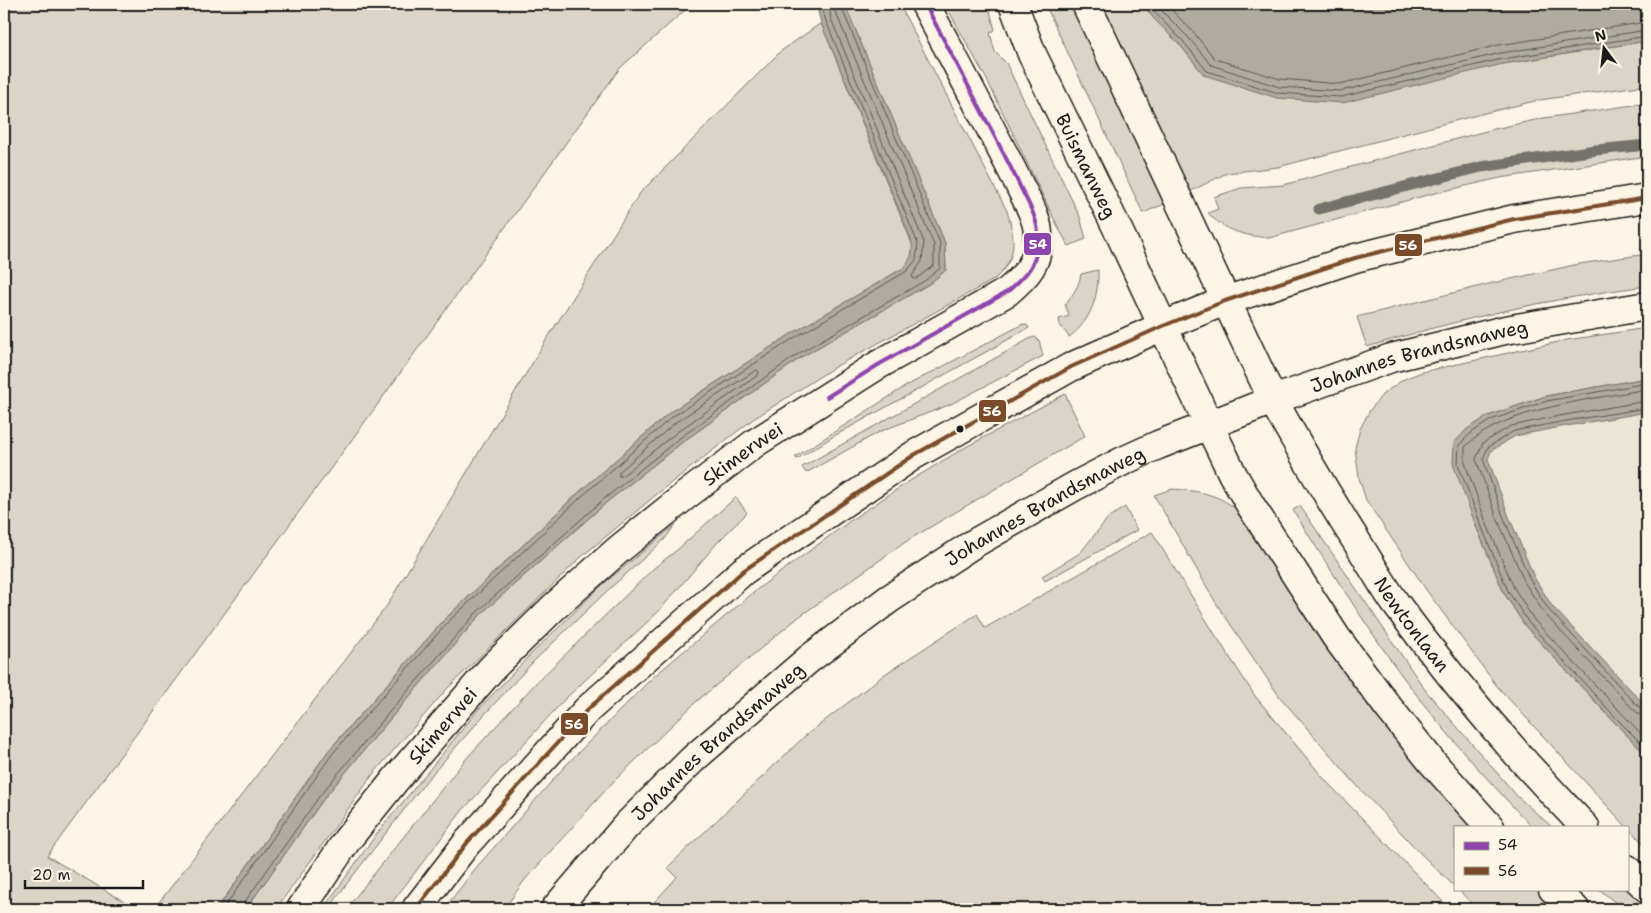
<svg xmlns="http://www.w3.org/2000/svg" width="1651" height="913" font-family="'Shantell Sans',sans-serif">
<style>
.built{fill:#ebe5d6}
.green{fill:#dbd5c8;stroke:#7c7872}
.water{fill:#b0aba1;stroke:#75726c}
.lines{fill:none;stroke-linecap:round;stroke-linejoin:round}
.shore{stroke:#575551;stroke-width:1}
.stream{stroke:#75726c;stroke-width:11}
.tertiary-casing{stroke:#1c1c1c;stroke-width:31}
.primary-casing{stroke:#1c1c1c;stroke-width:31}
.tertiary{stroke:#fcf5e5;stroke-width:28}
.primary{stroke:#fcf5e5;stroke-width:28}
.bus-1-casing{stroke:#fcf5e5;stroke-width:8}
.bus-2-casing{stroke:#fcf5e5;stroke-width:8}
.bus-1{stroke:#8e44ad;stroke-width:4}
.bus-2{stroke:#7a4b2a;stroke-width:4}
.bus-dot{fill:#1c1c1c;stroke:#fcf5e5;stroke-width:2}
.labels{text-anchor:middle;stroke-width:4;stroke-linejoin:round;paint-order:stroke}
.street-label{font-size:19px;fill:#1c1c1c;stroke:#fcf5e5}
.line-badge{stroke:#fcf5e5;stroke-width:2}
.badge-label{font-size:14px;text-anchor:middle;font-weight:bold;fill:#fff}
</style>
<rect width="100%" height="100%" fill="#fcf5e5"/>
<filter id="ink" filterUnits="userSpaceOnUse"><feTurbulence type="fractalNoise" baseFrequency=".02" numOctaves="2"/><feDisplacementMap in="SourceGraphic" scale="10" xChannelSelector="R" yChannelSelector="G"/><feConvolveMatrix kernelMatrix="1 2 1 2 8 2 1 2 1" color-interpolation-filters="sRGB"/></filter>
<g filter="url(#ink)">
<polygon class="built" points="1647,412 1647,707 1552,606 1534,577 1508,514 1488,459 1491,451 1515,436 1561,427"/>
<g class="green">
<polygon points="4,4 692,4 620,68 375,408 47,856 137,909 4,909"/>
<path d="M 847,4 L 899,4 L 1007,211 C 1012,228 1017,246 1008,263 C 1005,269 999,274 995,279 L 833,368 L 752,420 L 667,486 L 581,557 L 447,689 L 374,773 L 276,909 L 246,909 L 325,797 L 396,712 L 481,614 L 607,502 L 684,441 L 803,356 L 929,284 L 946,270 L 945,243 L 845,5 Z"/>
<polygon points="945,4 988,4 995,30 990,33 995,52 1006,63 1080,217 1086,239 1069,246 1060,231 987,80"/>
<polygon points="1045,4 1072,4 1167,203 1143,213"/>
<polygon points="1100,4 1143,4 1154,19 1179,44 1503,64 1647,41 1647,85 1539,100 1485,113 1278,167 1227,173 1189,192"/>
<polygon points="821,23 913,246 911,258 905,267 791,334 669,413 577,494 445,619 329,750 217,909 154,909 386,607 545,342 640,193 781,51"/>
<path d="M 1647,103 L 1647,156 L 1500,178 L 1431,194 L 1269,238 C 1246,236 1224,231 1208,213 L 1218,209 L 1214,197 L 1241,188 L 1283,185 L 1490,130 L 1544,118 Z"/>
<path d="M 1647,254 L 1647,286 C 1552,298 1459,319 1367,347 L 1357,317 L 1493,283 L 1579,264 Z"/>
<path d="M 1098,270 C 1099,295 1091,322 1069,337 L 1060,325 L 1059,319 L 1069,316 L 1065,304 C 1073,295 1079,286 1081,274 Z"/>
<polygon points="1023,324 1028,326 1029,328 834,436 797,459 795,457 906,386"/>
<polygon points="1647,328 1647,378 1546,396 1488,416 1476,526 1504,593 1525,626 1616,724 1647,756 1647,847 1623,823 1496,685 1427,591 1366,500 1359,478 1355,448 1360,429 1370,410 1383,394 1404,379 1422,372 1567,340"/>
<polygon points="1035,337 1039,340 1043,356 949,405 881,431 806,473 802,467 1031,338"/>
<polygon points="1065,394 1085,436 910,539 800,616 697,701 613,782 524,881 504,909 444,909 475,869 566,765 652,678 759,588 854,518 908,482 964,448"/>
<path d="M 1172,489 C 1201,491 1220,494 1242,514 L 1475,827 L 1455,827 L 1455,887 L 1422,855 L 1360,789 L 1279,696 L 1216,603 L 1154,495 Z"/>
<polygon points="736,497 747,513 717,543 659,611 565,699 462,811 387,909 346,909 465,760 535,684 654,568 677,550"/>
<path d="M 1300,506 L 1426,691 L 1518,797 L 1552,827 L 1532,827 C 1482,774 1432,719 1390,659 C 1356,610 1324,560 1293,510 Z"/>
<polygon points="1125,507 1137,530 1045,581 1042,576 1080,553 1108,518"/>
<polygon points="676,524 664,540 607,591 533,662 485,714 427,780 345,886 329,909 323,909 375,836 478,710 528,657 602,585"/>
<polygon points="1152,532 1216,636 1255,696 1326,781 1450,909 648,909 677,877 668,868 669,866 805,736 885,674 977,614 985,628"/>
<polygon points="1457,889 1538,889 1559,909 1478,909"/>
<polygon points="1599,889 1627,889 1647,905 1647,909 1623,909"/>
</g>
<g class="water">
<path d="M 820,4 L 843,4 L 845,5 L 945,243 L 946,270 L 929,284 L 803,356 L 684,441 L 607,502 L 481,614 L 396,712 L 325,797 L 246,909 L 217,909 L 329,750 L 445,619 L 577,494 L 669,413 L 791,334 L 905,267 C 917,250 912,242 905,224 L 821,23 L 818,12 Z"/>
<polygon points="1143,4 1647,4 1647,41 1503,64 1342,103 1277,98 1204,75 1179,44 1154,19"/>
<polygon points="1647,378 1647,412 1561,427 1515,436 1491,451 1488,459 1508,514 1534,577 1552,606 1647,707 1647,756 1616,724 1525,626 1504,593 1476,526 1453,464 1454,443 1467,429 1488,416 1546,396"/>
</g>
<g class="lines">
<g class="shore">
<polyline points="1149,4 1158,16 1183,41 1207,71 1278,93 1341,97 1502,59 1647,36"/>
<polyline points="1157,4 1163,12 1188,37 1211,65 1279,87 1341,91 1501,53 1647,30"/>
<polyline points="1166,4 1193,32 1215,59 1280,79 1340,84 1499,45 1647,22"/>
<polygon points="832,9 835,11 934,245 934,265 916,279 913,278 912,276 922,261 924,242 831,19 830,12"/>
<polygon points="757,370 759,372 758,375 677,432 622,476 619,476 619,472 676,422"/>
<polyline points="1647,383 1547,401 1491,420 1471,433 1459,445 1458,464 1481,525 1508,591 1529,623 1619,721 1647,749"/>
<path d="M 1647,389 C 1595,399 1502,408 1465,447 L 1465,463 L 1486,522 L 1514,588 L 1534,620 L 1647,740"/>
<polyline points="1647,401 1559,416 1511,426 1483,443 1476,459 1497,518 1525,583 1544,613 1632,708 1640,715 1647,717"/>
<polyline points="1647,408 1560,422 1514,431 1488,447 1483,459 1503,516 1530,580 1548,609 1636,704 1643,710 1647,711"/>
<polyline points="223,909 333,753 448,622 580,498 672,417 794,338 907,271 916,260 918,244 826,21 823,12 825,4"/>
<polyline points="242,909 244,903 321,794 392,709 478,611 604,499 681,437 801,352 926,280 940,268 940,243 840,4"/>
</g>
<polyline class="stream" points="1319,209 1481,167 1596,150 1647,145"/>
<g class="tertiary-casing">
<g id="tertiary">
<path id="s1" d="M 1013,4 L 1032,54 L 1120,234 L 1209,425 L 1233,475 L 1251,506 L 1336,637 L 1388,707 L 1432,762 L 1490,827"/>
<path id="s2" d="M 1086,4 L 1273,400 C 1301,451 1330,500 1362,550 C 1373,568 1384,587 1396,604 C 1454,683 1517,757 1585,827"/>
<polyline points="1627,869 1647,888"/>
<polyline points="1553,889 1575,909"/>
<path id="s3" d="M 301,909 L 347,840 L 396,779 L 492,668 L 553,608 L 618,550 L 685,496 L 755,443 L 878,365 L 1007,292 C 1027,275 1039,263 1038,235 C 1038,217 1025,198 1018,182 C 988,122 956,63 925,4"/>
</g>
</g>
<g class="primary-casing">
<g id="primary">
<polyline points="416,909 467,843 587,710 743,571 914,455 1071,367 1163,326 1225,301 1355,258 1514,219 1647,198"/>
<path id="s4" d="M 555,909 L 626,826 L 693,759 L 809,659 L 889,599 L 973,544 L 1075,486 L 1123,461 L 1158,445 L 1273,400 L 1391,358 L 1505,330 L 1647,306"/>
</g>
</g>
<use href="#tertiary" class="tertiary"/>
<use href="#primary" class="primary"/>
<g class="bus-1-casing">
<path id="bus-1" d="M 827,397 L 878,365 L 1007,292 C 1027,275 1039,263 1038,235 C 1038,217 1025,198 1018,182 C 988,122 956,63 925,4"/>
</g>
<g class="bus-2-casing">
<polyline id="bus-2" points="416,909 467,843 587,710 743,571 914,455 1071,367 1163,326 1225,301 1355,258 1514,219 1647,198"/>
</g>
<use href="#bus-1" class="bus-1"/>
<use href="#bus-2" class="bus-2"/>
</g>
</g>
<circle class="bus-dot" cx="960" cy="429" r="4.5"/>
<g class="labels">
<g class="street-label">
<text dy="7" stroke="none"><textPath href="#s1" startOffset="178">Buismanweg</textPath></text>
<text dy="7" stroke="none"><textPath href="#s4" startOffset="1044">Johannes Brandsmaweg</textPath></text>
<text dy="7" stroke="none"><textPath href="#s3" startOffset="638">Skimerwei</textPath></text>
<text dy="7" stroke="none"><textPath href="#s4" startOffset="639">Johannes Brandsmaweg</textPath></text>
<text dy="7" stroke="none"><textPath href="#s2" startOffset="702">Newtonlaan</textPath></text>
<text dy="7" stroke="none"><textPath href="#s3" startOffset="232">Skimerwei</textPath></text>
<text dy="7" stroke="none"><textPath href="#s4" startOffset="234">Johannes Brandsmaweg</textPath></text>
</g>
</g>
<g class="line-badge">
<rect x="1023" y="232" width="29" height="24" rx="5" fill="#8e44ad"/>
<rect x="1394" y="233" width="29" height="24" rx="5" fill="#7a4b2a"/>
<rect x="978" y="399" width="29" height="24" rx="5" fill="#7a4b2a"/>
<rect x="560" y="712" width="29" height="24" rx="5" fill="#7a4b2a"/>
</g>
<g class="badge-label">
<text x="1038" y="249">54</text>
<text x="1408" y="250">56</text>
<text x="992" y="416">56</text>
<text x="574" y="729">56</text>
</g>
<rect width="1651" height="913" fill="none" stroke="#fcf5e5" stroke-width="20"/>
<rect x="10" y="10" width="1631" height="893" fill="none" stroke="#1c1c1c" stroke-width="2" filter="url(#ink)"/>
<rect x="1454" y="826" width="175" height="65" fill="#fcf5e5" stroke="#a29e95"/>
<rect x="1464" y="842" width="25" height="8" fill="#8e44ad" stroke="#a29e95"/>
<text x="1498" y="850" font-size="15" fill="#1c1c1c">54</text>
<rect x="1464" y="867" width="25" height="8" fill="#7a4b2a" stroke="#a29e95"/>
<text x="1498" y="876" font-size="15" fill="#1c1c1c">56</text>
<g transform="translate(1604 48) rotate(345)" stroke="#fcf5e5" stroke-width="4" paint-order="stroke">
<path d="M0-4L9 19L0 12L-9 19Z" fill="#1c1c1c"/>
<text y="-8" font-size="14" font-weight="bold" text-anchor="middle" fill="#1c1c1c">N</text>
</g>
<path d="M25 880v8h118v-8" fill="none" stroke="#1c1c1c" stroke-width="2.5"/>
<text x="32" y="880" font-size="15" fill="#1c1c1c" stroke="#fcf5e5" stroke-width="4" paint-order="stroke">20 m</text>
</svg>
